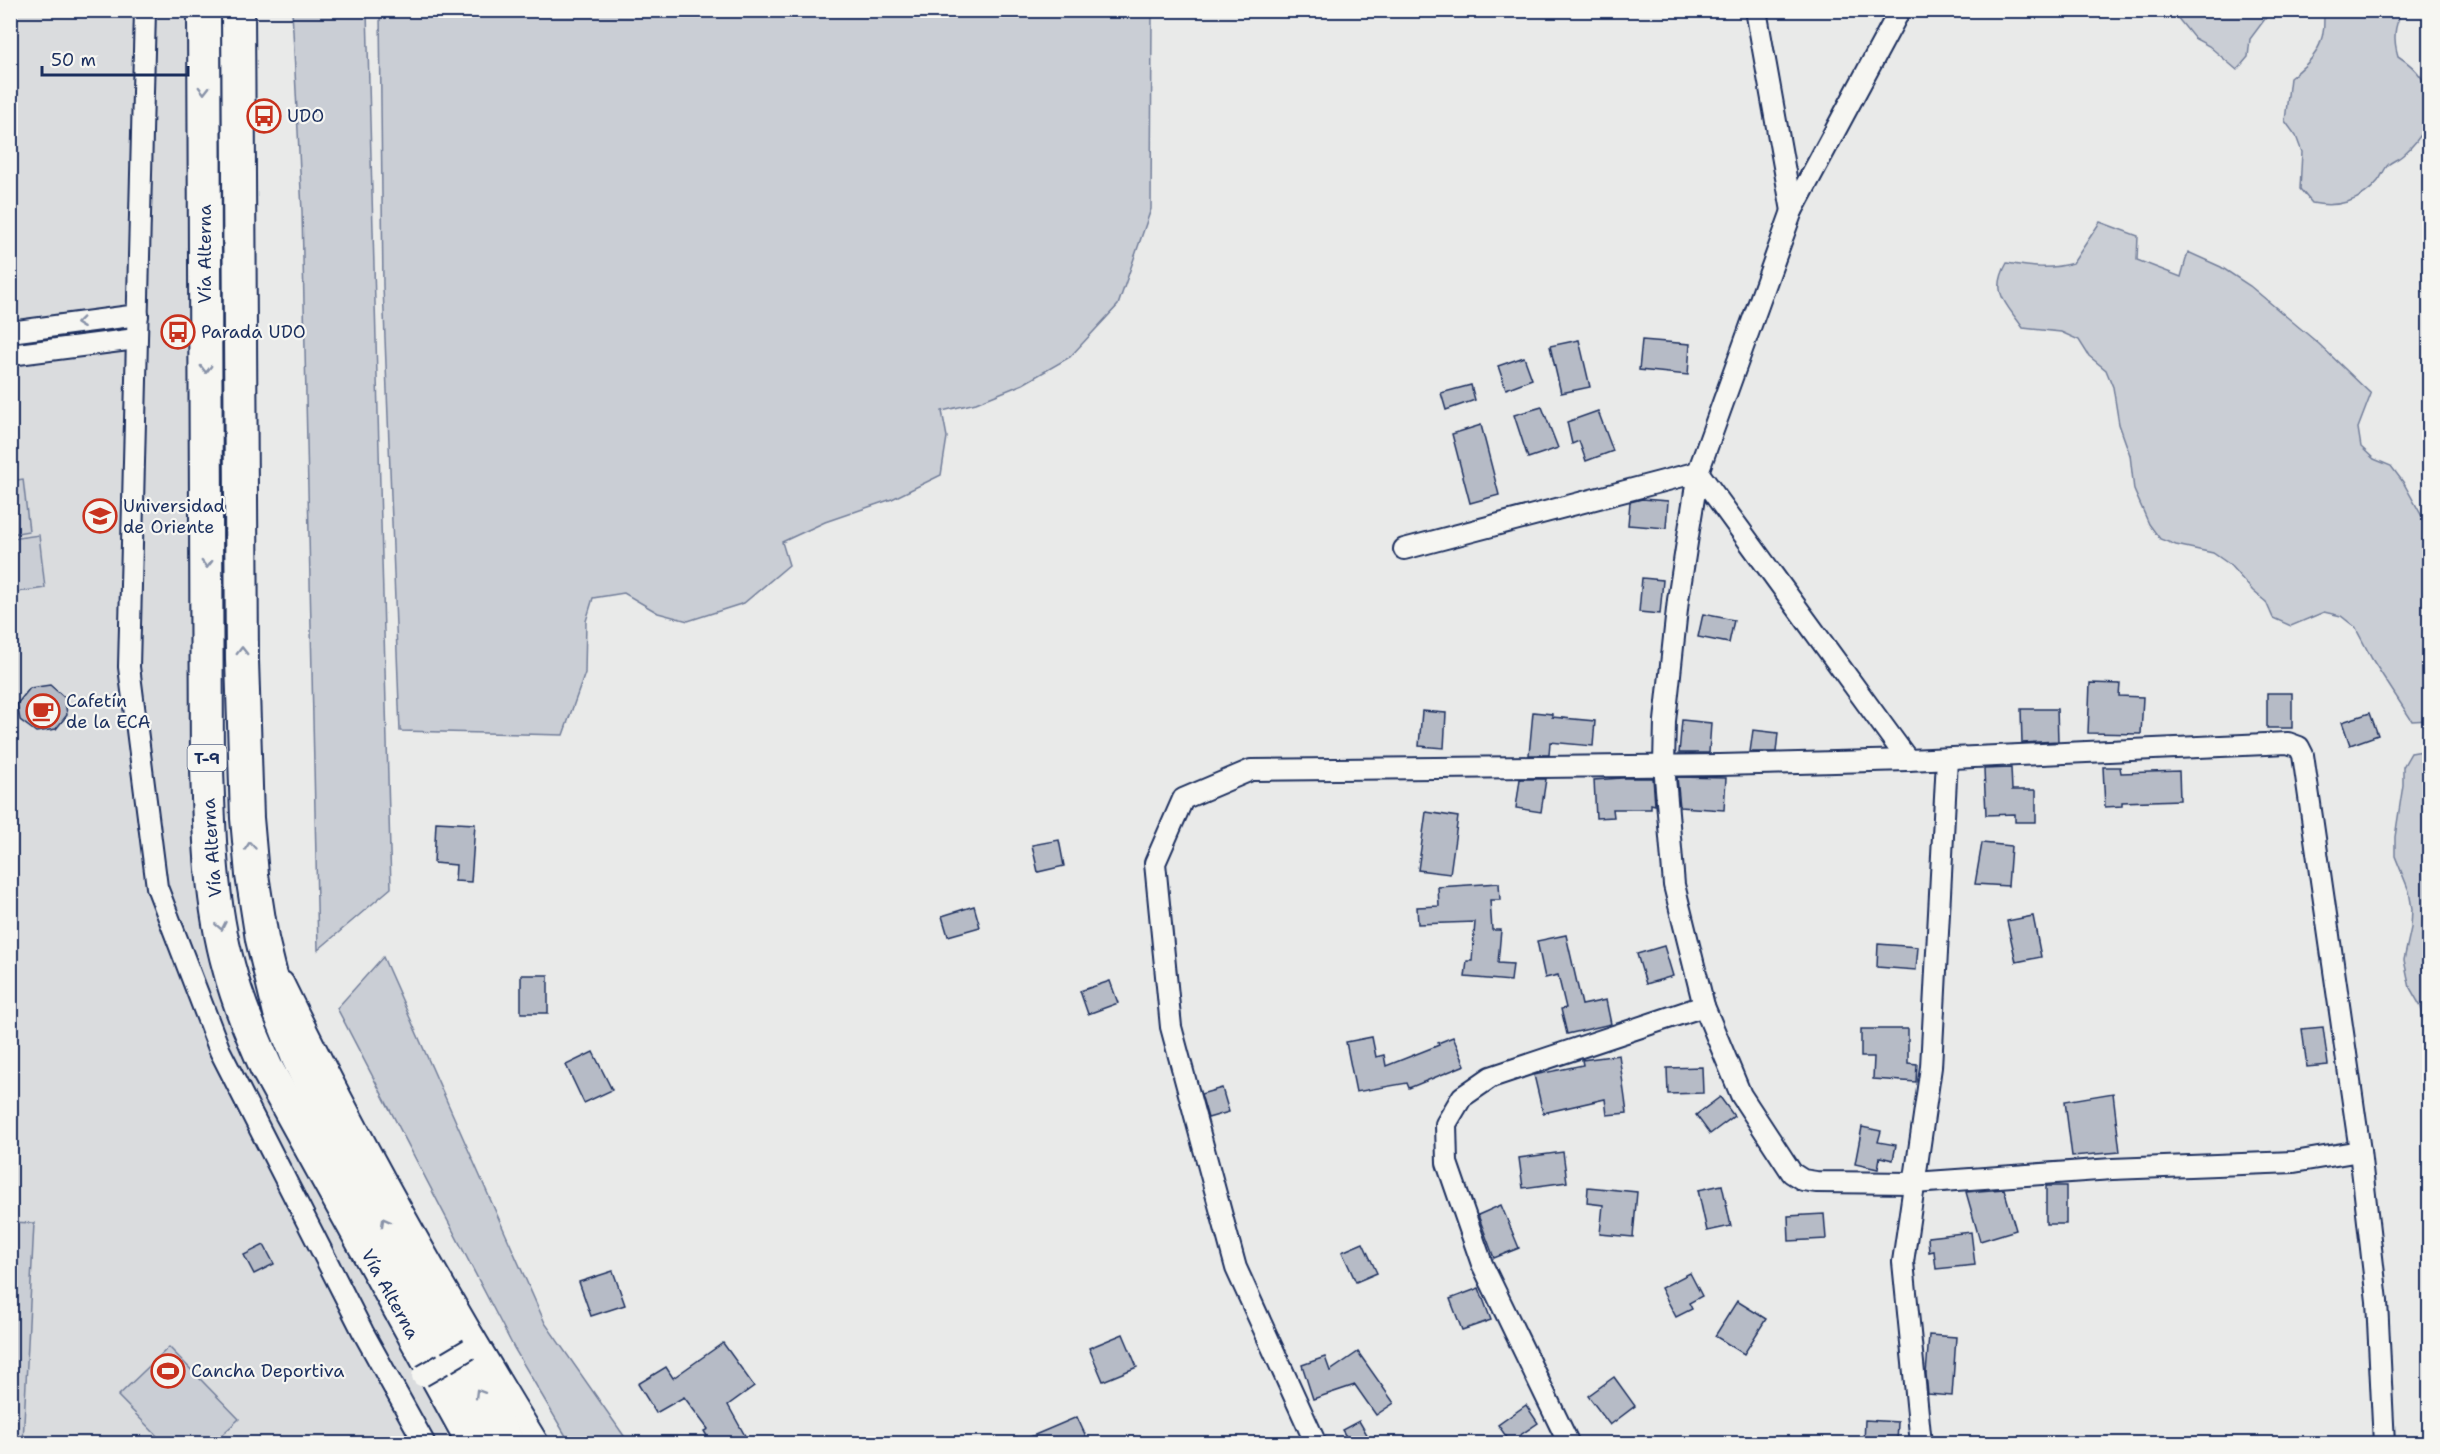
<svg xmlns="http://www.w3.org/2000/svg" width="2440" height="1454" font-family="'Shantell Sans',sans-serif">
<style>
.built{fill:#dadcde}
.green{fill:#caced5;stroke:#727e9a;stroke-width:1.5}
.building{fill:#b6bbc6;stroke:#1b2f5e;stroke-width:1.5}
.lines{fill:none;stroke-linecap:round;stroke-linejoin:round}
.minor-casing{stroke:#1b2f5e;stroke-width:24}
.trunk-casing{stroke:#1b2f5e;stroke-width:36}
.minor{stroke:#f6f6f2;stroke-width:20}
.trunk{stroke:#f6f6f2;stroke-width:32}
.minor-bridge-casing{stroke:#1b2f5e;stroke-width:24;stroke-linecap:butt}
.minor-bridge{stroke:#f6f6f2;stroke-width:20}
.oneway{stroke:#8892a8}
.labels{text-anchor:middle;stroke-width:4.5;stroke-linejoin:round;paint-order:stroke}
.shield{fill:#f6f6f2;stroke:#5d6b8a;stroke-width:1.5}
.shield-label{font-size:16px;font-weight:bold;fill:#1b2f5e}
.poi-label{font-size:18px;fill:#1b2f5e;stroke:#f6f6f2;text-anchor:start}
.street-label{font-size:18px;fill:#1b2f5e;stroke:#f6f6f2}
</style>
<rect width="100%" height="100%" fill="#e9eae9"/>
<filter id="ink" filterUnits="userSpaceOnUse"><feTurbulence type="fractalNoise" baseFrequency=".0167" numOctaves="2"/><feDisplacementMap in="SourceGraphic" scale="12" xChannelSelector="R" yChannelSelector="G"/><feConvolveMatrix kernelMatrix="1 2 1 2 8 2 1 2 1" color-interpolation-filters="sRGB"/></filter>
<g filter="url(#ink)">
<polygon class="built" points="10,11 186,11 191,750 218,989 261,1095 454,1443 11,1443"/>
<g class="green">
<polygon points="292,11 367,11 391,888 318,950 302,211"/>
<polygon points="380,11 1152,11 1151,209 1118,305 1070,357 1023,384 976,403 942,411 947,437 941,475 892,499 825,522 782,542 789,565 744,603 688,621 658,613 624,593 593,598 586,621 585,673 563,735 400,731 383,286"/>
<polygon points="2172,11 2271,11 2250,39 2248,57 2237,70 2209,46 2194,38"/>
<path d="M 2313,11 L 2402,11 C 2394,27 2393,39 2398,56 C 2440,83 2440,122 2403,155 C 2399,159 2392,161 2388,165 C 2384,169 2382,176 2378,181 C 2361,202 2337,208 2312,203 L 2300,189 L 2302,152 L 2296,136 L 2285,121 L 2290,78 C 2313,61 2325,46 2324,17 Z"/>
<path d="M 2100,222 L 2138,236 L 2137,260 L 2181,277 L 2188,252 L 2221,267 L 2250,286 L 2319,344 L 2371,394 L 2358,428 L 2361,447 L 2374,459 L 2391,466 L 2403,482 L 2429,529 L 2429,720 L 2412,721 L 2372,659 L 2355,627 L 2341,616 L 2324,612 L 2291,626 L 2273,618 L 2266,602 L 2253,591 L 2229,564 L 2213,553 L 2176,545 L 2160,539 L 2149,524 L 2134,490 L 2130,455 L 2119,424 L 2113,387 L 2106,370 L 2089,356 L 2079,340 L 2061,332 L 2023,328 C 2006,303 1990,293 2007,263 C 2031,267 2050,270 2073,263 Z"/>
<polygon points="23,479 29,531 11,534 11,481"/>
<polygon points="39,535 45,588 11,593 11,539"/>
<polygon points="2429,750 2430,750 2429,1047 2421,1007 2410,988 2404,960 2411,928 2412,909 2409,891 2395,856 2395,837 2403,785 2403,767 2411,753"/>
<polygon points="383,957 545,1323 629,1443 570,1443 514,1348 337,1008"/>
<polygon points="10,1222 34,1223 23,1443 11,1443"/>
<polygon points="169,1347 239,1419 213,1443 164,1443 118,1396"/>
</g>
<g class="building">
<polygon points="1579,340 1590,387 1561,393 1550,346"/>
<polygon points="1642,340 1690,344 1688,375 1639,370"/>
<polygon points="1524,357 1532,379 1506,389 1498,366"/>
<polygon points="1471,385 1475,400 1446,410 1441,393"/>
<polygon points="1542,407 1558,448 1528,458 1514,415"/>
<polygon points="1598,411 1613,451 1586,461 1579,441 1572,444 1567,422"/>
<polygon points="1481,425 1499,495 1470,503 1452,434"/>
<polygon points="1642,499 1668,501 1666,528 1628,525 1630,502"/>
<polygon points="1642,578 1663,580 1660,614 1639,612"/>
<polygon points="1703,614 1734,620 1729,643 1698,637"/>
<polygon points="2090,683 2120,684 2119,696 2143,697 2141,734 2088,733"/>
<polygon points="50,685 65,698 67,715 56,729 36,732 20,720 17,704 30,688"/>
<rect x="2267" y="693" width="25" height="35"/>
<polygon points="2021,709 2057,709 2058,741 2022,743"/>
<polygon points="1422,711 1446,713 1444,748 1419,746"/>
<polygon points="1533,712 1552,714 1552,717 1595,721 1593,746 1550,742 1549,755 1529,755"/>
<polygon points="2370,713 2378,735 2350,745 2342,722"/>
<polygon points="1682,720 1711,723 1709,753 1679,753"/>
<polygon points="1753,730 1778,733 1776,752 1750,752"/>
<polygon points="2103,767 2120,767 2121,773 2179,771 2180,800 2122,802 2122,806 2105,807"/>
<polygon points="2011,768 2012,790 2036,790 2036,822 2015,822 2015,814 1986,815 1984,769"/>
<polygon points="1677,777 1726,778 1724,810 1680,807"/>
<polygon points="1622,778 1653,778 1655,805 1651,804 1651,809 1613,809 1614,817 1596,818 1594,780"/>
<polygon points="1520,779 1546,779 1541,812 1516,808"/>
<polygon points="1426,812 1458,817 1450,874 1418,870"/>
<polygon points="436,822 475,824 471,882 455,881 456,865 434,863"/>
<polygon points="1059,840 1064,866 1038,872 1032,845"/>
<polygon points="1982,843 2011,846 2008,886 1975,884"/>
<polygon points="1499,883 1500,900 1490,900 1492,930 1501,930 1498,963 1513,964 1511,981 1465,977 1467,961 1472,961 1475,922 1418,924 1417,907 1439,906 1438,887"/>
<polygon points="974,906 980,927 948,936 942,916"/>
<polygon points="2033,916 2041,957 2016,962 2007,921"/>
<polygon points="1566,935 1582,1005 1606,1000 1611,1024 1567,1034 1561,1009 1566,1008 1558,975 1545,978 1537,941"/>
<polygon points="1878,944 1918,947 1916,970 1877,967"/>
<polygon points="1664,946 1673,976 1646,984 1637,954"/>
<rect x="521" y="975" width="27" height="38"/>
<polygon points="1110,981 1118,1003 1088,1014 1080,991"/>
<polygon points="2323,1027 2328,1065 2307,1067 2302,1029"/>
<polygon points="1861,1029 1908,1029 1908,1063 1917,1064 1916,1082 1873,1079 1874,1057 1861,1057"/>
<polygon points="1372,1037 1376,1057 1384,1055 1386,1066 1439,1045 1438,1043 1453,1037 1465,1065 1409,1088 1407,1083 1356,1092 1346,1042"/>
<polygon points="593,1052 612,1090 584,1103 566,1065"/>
<polygon points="1619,1055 1627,1113 1607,1115 1605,1099 1543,1113 1534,1075 1583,1065 1582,1060"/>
<polygon points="1702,1067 1703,1093 1668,1094 1667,1068"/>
<polygon points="1222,1088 1229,1112 1208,1118 1201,1094"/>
<polygon points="2113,1093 2120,1152 2072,1156 2065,1101"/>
<polygon points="1720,1097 1734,1116 1710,1134 1696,1115"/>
<polygon points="1862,1127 1881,1131 1878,1142 1896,1145 1893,1160 1880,1157 1878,1169 1855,1164"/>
<polygon points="1563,1152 1567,1182 1523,1188 1519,1158"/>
<polygon points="1722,1185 1731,1226 1707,1231 1698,1190"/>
<rect x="2046" y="1186" width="20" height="38"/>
<polygon points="1588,1187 1637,1192 1633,1237 1600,1234 1603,1205 1587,1203"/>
<polygon points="2004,1189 2016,1230 1980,1241 1966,1192"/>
<polygon points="1501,1205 1519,1248 1494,1258 1478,1215"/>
<polygon points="1824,1214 1826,1239 1789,1241 1788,1216"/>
<polygon points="1971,1232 1975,1265 1936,1269 1934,1251 1929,1252 1928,1237"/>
<polygon points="1363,1243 1377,1273 1356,1282 1342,1252"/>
<polygon points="264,1245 274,1264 254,1274 244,1255"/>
<polygon points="613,1271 625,1305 591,1316 579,1282"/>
<polygon points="1690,1273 1702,1296 1689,1303 1692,1309 1676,1317 1661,1288"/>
<polygon points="1479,1288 1491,1320 1462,1330 1450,1299"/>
<polygon points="1737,1301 1766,1319 1744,1354 1715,1336"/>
<polygon points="1123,1334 1137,1367 1103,1381 1089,1348"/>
<polygon points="1929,1335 1956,1337 1952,1396 1928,1394 1926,1374"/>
<polygon points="723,1343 754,1386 728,1405 749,1443 711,1443 704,1431 708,1429 684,1397 656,1413 638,1384 666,1367 673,1378"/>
<polygon points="1358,1352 1394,1403 1376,1415 1355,1385 1313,1399 1302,1365 1325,1357 1330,1371"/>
<polygon points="1614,1377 1635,1406 1610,1425 1588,1396"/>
<polygon points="1526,1405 1538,1423 1510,1442 1498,1425"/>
<polygon points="1077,1417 1089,1443 1016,1443"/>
<polygon points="1865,1420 1898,1422 1897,1443 1864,1443"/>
<polygon points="1359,1421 1372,1443 1350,1443 1342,1430"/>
</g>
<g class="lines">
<g class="minor-casing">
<g id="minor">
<polyline points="145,10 129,667 157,887 220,1051 363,1332 425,1444"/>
<polyline points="1756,10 1792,211"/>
<polyline points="10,332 138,315"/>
<polyline points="10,355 136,339"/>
<polyline points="1404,549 1698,472 1908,760"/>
<path d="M 283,982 C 360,1140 446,1293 539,1444"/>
<polyline points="1704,1006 1741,1095 1792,1173 1803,1180 1816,1182 1914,1183 2112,1169 2294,1162 2360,1151"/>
<polyline points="1316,1444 1236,1268 1171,1027 1155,863 1183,799 1251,770 1720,765 1908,760 2288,743 2299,747 2303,755 2360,1151 2377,1301 2384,1444"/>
<polyline points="1569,1444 1482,1264 1447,1163 1446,1124 1462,1097 1491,1077 1704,1006 1674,885 1664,765 1665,721 1678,600 1698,472 1792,211 1900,10"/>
<polyline points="1921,1444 1903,1262 1931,1067 1947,759"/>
</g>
</g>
<g class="trunk-casing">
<g id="trunk">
<path d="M 204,10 L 207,768 C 209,835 211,904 229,968 C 238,1003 252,1035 266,1067 L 474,1444"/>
<polyline points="238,10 242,660 247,818 252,875 262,939 280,1013 298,1058 323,1109 473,1383 509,1444"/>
</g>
</g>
<use href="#minor" class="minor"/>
<use href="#trunk" class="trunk"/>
<g class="minor-bridge-casing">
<g id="minor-bridge">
<polyline points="447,1362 469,1349"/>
<polyline points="422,1376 443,1364"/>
</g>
</g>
<use href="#minor-bridge" class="minor-bridge"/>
</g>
<defs><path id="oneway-chevron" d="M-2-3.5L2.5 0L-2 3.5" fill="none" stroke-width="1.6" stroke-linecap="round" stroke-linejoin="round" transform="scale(1.5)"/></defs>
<g class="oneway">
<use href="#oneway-chevron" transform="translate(204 90) rotate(90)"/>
<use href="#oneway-chevron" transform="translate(80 323) rotate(173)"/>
<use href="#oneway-chevron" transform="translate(206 369) rotate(90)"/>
<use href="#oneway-chevron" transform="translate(207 564) rotate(90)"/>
<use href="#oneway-chevron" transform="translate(242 651) rotate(-90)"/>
<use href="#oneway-chevron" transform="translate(250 846) rotate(-95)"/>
<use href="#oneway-chevron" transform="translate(221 926) rotate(79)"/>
<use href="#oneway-chevron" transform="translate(385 1222) rotate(-119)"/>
<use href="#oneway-chevron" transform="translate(479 1393) rotate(-121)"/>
</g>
</g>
<defs>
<g id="bus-ring" transform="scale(1.725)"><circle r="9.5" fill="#f6f6f2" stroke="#c8321e" stroke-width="1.5"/><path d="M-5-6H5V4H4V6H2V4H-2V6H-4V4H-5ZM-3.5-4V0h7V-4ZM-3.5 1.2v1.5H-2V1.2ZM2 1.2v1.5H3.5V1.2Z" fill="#c8321e"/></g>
<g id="university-ring" transform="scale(1.725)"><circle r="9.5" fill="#f6f6f2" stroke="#c8321e" stroke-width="1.5"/><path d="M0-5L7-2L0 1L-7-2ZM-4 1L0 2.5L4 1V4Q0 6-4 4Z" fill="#c8321e"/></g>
<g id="cafe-ring" transform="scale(1.725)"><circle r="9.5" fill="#f6f6f2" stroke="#c8321e" stroke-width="1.5"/><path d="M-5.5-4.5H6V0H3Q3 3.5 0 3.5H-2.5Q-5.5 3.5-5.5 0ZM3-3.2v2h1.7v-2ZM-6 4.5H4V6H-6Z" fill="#c8321e"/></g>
<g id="stadium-ring" transform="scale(1.725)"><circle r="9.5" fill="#f6f6f2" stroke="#c8321e" stroke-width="1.5"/><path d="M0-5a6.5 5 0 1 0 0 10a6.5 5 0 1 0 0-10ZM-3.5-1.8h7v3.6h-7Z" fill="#c8321e"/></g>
</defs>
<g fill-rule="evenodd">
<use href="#bus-ring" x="264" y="116"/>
<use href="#bus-ring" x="178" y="332"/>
<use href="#university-ring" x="100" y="516"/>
<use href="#cafe-ring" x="43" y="711"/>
<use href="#stadium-ring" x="168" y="1371"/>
</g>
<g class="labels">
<rect class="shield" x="187.5" y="745" width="39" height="26" rx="4.5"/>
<g class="shield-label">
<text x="207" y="764">T-9</text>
</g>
<g class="poi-label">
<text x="287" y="122">UDO</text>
<text x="201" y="338">Parada UDO</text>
<text x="123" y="512">Universidad<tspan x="123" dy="21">de Oriente</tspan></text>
<text x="66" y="707">Cafetín<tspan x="66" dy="21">de la ECA</tspan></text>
<text x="191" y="1377">Cancha Deportiva</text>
</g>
<g class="street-label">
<text transform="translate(205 254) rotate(-90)" y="6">Vía Alterna</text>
<text transform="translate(212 848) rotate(-94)" y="6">Vía Alterna</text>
<text transform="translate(390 1294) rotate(61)" y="6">Vía Alterna</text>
</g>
</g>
<rect width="2440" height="1454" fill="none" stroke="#f6f6f2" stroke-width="36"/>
<rect x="18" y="18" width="2404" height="1418" fill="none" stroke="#1b2f5e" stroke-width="2" filter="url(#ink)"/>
<path d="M42 66v9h146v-9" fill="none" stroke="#1b2f5e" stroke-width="3"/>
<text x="51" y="66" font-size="18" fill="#1b2f5e" stroke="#f6f6f2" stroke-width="4.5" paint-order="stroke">50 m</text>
</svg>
